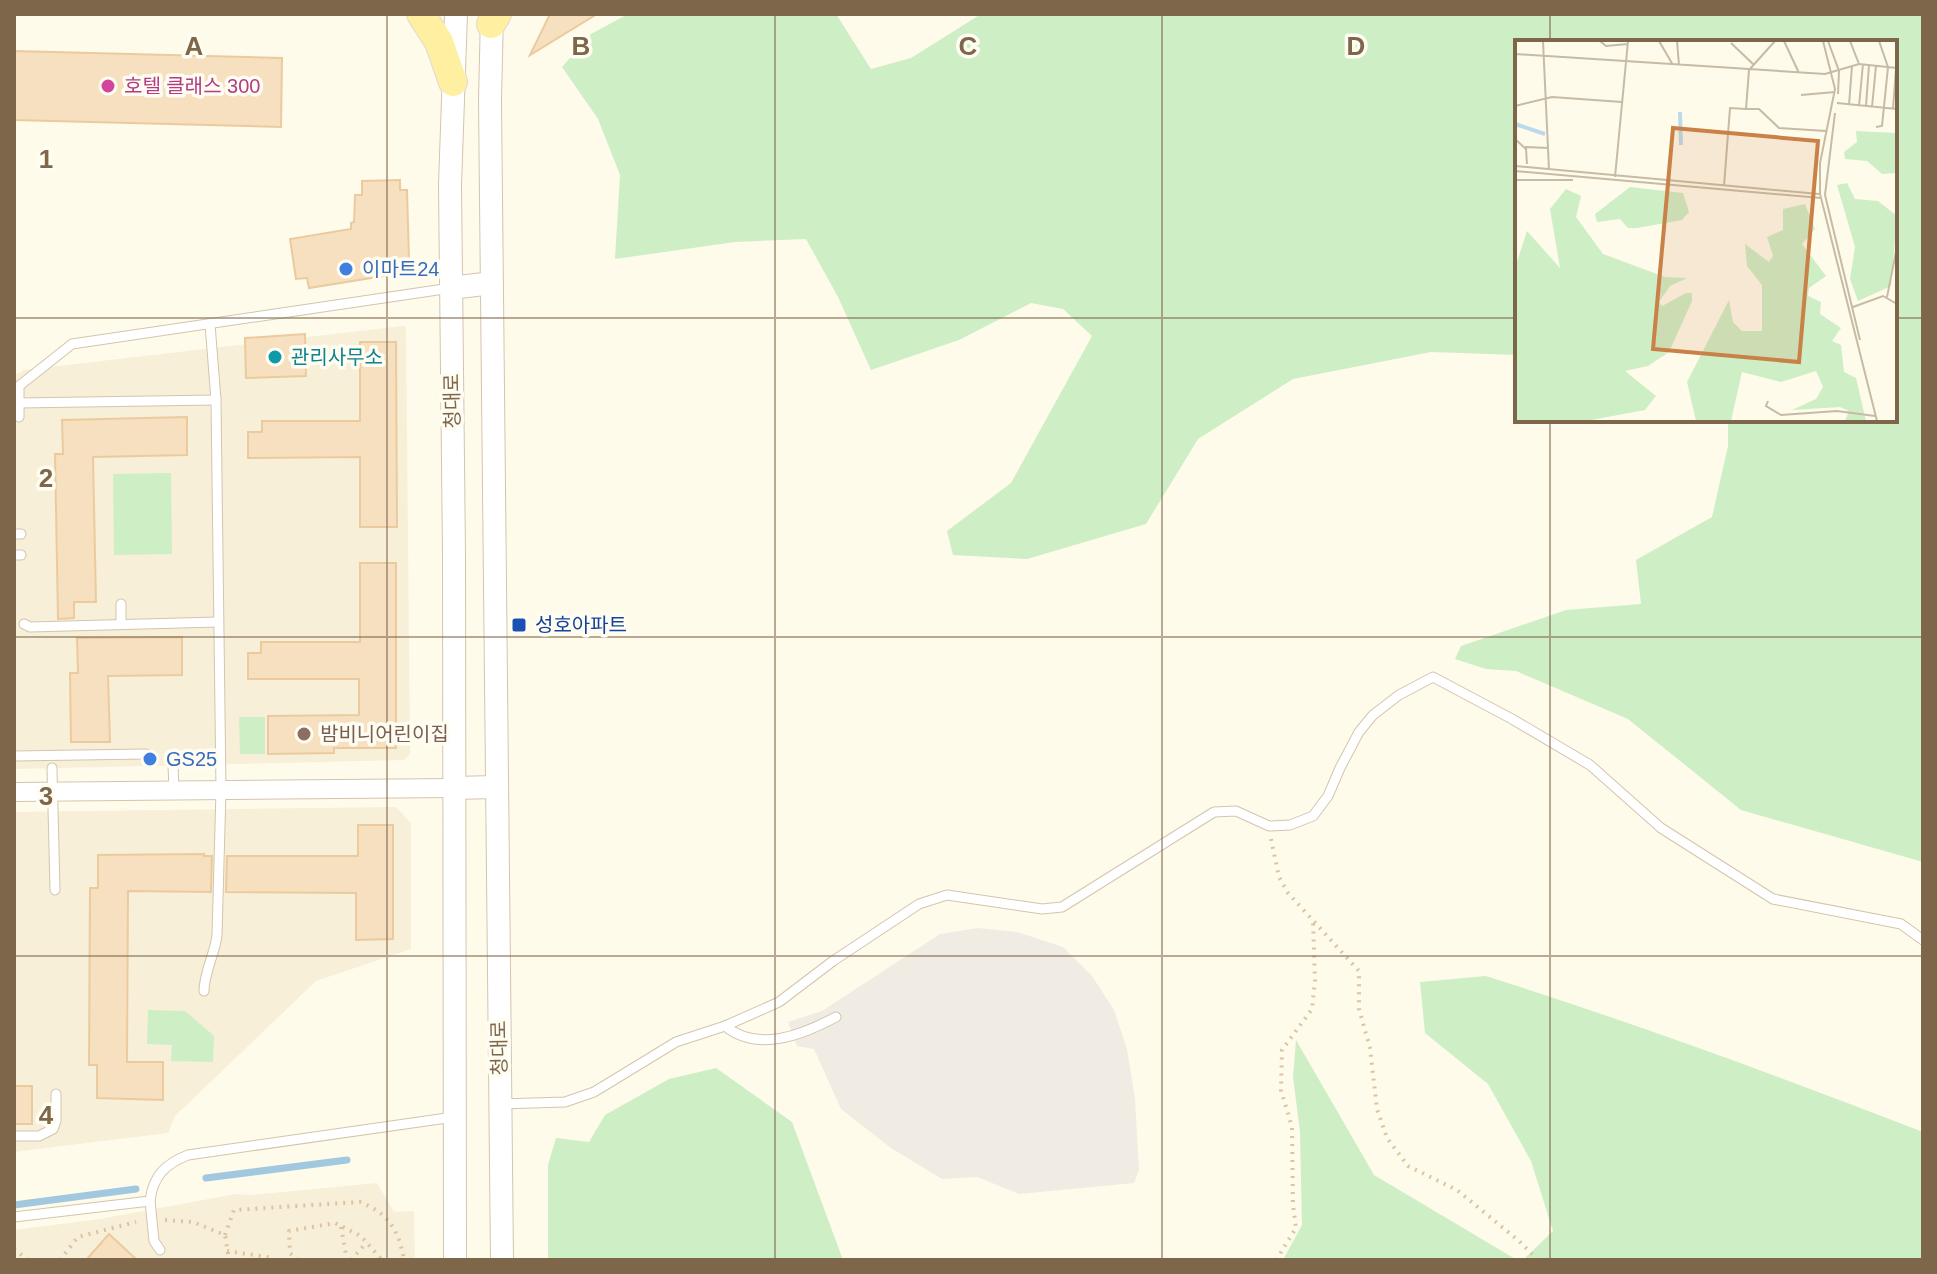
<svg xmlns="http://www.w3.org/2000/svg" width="1937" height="1274" font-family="Arial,'Noto Sans KR',sans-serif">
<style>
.residential{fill:#f7efd8}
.industrial{fill:#f0ece3}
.green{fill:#ceeec6}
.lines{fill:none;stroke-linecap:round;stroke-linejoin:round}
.stream{stroke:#a1c8de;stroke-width:7}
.building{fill:#f6e0bf;stroke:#ebcb9e;stroke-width:2}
.service-casing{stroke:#d3c5ae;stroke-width:11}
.minor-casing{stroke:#d3c5ae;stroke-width:20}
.tertiary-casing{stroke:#d3c5ae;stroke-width:24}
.primary-casing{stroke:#e0dad4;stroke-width:30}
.path{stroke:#ddc4a1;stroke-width:4;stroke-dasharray:2 6;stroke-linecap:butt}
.service{stroke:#fff;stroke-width:9}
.minor{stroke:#fff;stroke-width:18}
.tertiary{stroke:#fff;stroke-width:22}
.primary{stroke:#ffefa0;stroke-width:28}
.grid{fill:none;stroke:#7d664a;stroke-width:2;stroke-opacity:0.55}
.hotel-dot{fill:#d1479c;stroke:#fffdf2;stroke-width:3}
.shop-dot{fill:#3f7fe0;stroke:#fffdf2;stroke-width:3}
.culture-dot{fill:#0f9aa8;stroke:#fffdf2;stroke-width:3}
.transit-dot{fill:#1a4fb4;stroke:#fffdf2;stroke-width:3}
.education-dot{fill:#8d6e63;stroke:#fffdf2;stroke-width:3}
.labels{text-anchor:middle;stroke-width:7;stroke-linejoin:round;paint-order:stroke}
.hotel-label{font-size:20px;fill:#b23c85;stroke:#fffdf2;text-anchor:start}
.shop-label{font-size:20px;fill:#366cbe;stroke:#fffdf2;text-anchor:start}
.culture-label{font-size:20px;fill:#0d838f;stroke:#fffdf2;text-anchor:start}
.street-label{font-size:20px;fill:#7d664a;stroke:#fffdf2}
.transit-label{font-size:20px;fill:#164399;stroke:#fffdf2;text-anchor:start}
.education-label{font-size:20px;fill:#785e54;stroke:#fffdf2;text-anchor:start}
.inset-river{fill:none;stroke:#bcdaeb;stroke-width:4}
.inset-road{fill:none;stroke:#c6bba5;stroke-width:2}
.view{fill:#c98147;fill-opacity:0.15;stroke:#c98147;stroke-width:4}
.inset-edge{fill:none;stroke:#7d664a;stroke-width:4}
.grid-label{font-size:26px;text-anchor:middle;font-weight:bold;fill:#7d664a;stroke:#fffdf2;stroke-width:7;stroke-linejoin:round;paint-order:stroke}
</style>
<rect width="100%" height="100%" fill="#fefbea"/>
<g class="residential">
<polygon points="403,326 406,327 410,754 404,760 14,769 14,376 24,370"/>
<polygon points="396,807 411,823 411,949 316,981 175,1116 168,1133 14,1152 14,812"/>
<polygon points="377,1183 394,1212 414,1211 415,1260 14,1260 14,1230 100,1219 236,1194 252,1195"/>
</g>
<polygon class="industrial" points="978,928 1017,932 1063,947 1092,976 1114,1010 1127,1049 1135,1099 1139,1170 1134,1183 1019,1194 977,1177 942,1179 891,1148 841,1109 814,1049 797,1046 788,1022 822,1011 940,934"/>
<g class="green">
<polygon points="628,14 836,14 871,69 911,58 981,14 1923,14 1923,862 1741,810 1628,719 1516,671 1486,669 1455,659 1461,646 1566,610 1641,604 1636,560 1712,517 1728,446 1728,420 1895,420 1895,42 1517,42 1517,355 1431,352 1293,379 1198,439 1146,524 1027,559 953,555 947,531 1011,483 1092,336 1063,309 1031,303 959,340 871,370 838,297 806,239 735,242 615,259 620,175 598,119 562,67 591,34"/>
<polygon points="171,473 172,554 114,555 113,474"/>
<polygon points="239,717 265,717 265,754 240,754"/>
<path d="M 1486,976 C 1634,1023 1779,1076 1923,1132 L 1923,1260 L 1523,1260 L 1553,1231 L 1531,1161 L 1488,1084 L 1425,1033 L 1420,982 Z"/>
<polygon points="148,1010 185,1011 214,1036 213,1062 171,1061 172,1045 147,1044"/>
<polygon points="1296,1040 1374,1175 1517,1260 1283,1260 1302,1225 1300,1132 1293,1077"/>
<polygon points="716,1068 792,1122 843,1260 548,1260 548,1165 556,1138 589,1142 605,1115 669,1079"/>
</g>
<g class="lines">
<g class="stream">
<polyline points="206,1178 347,1160"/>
<polyline points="14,1205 136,1189"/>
</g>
</g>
<g class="building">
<polygon points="550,14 597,14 530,55"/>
<polygon points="14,51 282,58 281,127 14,120"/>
<polygon points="400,180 400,190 407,190 409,260 396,274 309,288 307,278 296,279 290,239 351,229 351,223 354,222 355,195 362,195 362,181"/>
<polygon points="305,334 306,376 246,378 245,338"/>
<polygon points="360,342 396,342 397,527 360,527 360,457 248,458 248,432 262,432 262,421 360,421"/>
<polygon points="187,417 187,455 93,457 96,602 74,602 74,618 58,619 55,454 63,454 62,420"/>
<polygon points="360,563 396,563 396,748 334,748 334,753 268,754 268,716 359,715 359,679 248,679 248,653 261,653 261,642 360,642"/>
<polygon points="182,637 182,675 108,676 110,742 71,742 70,673 78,673 77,638"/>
<polygon points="358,825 393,825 393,939 356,940 356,893 226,892 227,856 358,856"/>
<polygon points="204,854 204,856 212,856 211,892 128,891 127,1062 163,1062 163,1100 97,1098 97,1065 89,1065 90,888 98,888 98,855"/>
<rect x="14" y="1086" width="18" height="38"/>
<polygon points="109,1234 137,1260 86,1260"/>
</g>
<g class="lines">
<g class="service-casing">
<g id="service">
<polyline points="18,403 216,400"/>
<polyline points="19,417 19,386 72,344 451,288"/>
<polyline points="14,534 21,534"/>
<polyline points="14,555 21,555"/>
<polyline points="121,604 121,624"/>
<polyline points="24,624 30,627 218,622"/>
<polyline points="14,756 146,754"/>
<polyline points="173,765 174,790"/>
<polyline points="52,768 55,890"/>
<path d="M 204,991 C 204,972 215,954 217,935 L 221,790 L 216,400 L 210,324"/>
<path d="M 725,1026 C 758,1053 802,1035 836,1017"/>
<polyline points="501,1104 565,1102 594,1092 676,1042 725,1026 779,1002 833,961 919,904 947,895 1042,909 1062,907 1214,812 1236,811 1269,826 1290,825 1313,816 1328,796 1340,768 1359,732 1373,715 1399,695 1433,677 1512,719 1590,765 1661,828 1773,899 1901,924 1923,940"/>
<polyline points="14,1136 39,1136 53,1129 56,1121 56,1094"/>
<polyline points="150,1201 154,1241 160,1250"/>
<path d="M 14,1217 L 150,1201 C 153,1176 165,1164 188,1155 L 454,1117"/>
</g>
</g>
<g class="minor-casing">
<polyline id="minor" points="14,792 453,788"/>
</g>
<g class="tertiary-casing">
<g id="tertiary">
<polyline points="492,14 490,101 502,1260"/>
<polyline points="451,288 492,283"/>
<polyline points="453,788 496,787"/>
<polyline points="455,1260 454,554 450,185 456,14"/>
</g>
</g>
<g class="primary-casing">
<g id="primary">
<polyline points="421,14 439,42 453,82"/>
<polyline points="491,24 497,14"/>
</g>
</g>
<g class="path">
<polyline points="1271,839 1279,877 1288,893 1359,971 1359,1009 1370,1048 1377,1109 1387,1138 1408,1166 1457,1190 1519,1241 1538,1260"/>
<polyline points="165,1220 193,1222 225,1235 229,1260"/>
<polyline points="341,1227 347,1260"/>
<path d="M 225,1235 L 234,1210 L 360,1202 C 388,1213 399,1230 404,1260"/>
<polyline points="14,1249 28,1260"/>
<polyline points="227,1251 274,1258"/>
<polyline points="60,1260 78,1237 136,1222"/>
<polyline points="298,1260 290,1253 289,1231 335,1223 361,1236 382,1260"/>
<polyline points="351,1260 367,1242"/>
<polyline points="1276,1260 1296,1228 1293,1205 1292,1127 1281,1090 1282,1050 1312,1009 1315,980 1313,920"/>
</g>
<use href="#service" class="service"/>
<use href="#minor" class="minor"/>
<use href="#tertiary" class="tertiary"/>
<use href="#primary" class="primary"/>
</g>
<path class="grid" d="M 387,14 L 387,1260M 775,14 L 775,1260M 1162,14 L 1162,1260M 1550,14 L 1550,42M 14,318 L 1517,318M 1895,318 L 1923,318M 1550,420 L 1550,1260M 14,637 L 1923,637M 14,956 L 1923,956"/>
<circle class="hotel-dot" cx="108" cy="86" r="8"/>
<g class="shop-dot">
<circle cx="346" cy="269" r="8"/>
<circle cx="150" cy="759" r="8"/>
</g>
<circle class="culture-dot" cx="275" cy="357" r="8"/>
<rect class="transit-dot" x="511" y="617" width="16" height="16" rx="4"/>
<circle class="education-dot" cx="304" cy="734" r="8"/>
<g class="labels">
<g class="hotel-label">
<text x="124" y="93">호텔 클래스 300</text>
</g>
<g class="shop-label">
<text x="362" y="276">이마트24</text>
<text x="166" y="766">GS25</text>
</g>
<g class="culture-label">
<text x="291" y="364">관리사무소</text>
</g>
<g class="street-label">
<text transform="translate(452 401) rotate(-91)" y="7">청대로</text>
<text transform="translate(499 1048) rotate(-91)" y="7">청대로</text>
</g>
<g class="transit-label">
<text x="535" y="632">성호아파트</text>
</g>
<g class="education-label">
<text x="320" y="741">밤비니어린이집</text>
</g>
</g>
<g transform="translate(1515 40)">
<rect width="382" height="382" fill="#fefbea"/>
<path d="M 341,91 L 382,93 L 382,133 L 367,134 L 352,121 L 330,119 L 329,112 L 342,102 ZM 332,143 L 340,159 L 363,161 L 382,176 L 376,246 L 343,261 L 335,239 L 340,207 L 322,145 ZM 115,147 L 168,153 L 174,172 L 167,180 L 122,188 L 113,188 L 105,179 L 82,182 L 80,174 ZM 51,149 L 66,156 L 61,177 L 88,214 L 150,237 L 172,238 L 155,246 L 144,262 L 147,266 L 171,253 L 177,253 L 177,261 L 154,312 L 133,326 L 110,331 L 141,356 L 130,370 L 71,381 L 0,381 L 0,228 L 12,191 L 45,228 L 35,169 ZM 290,164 L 300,189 L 287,204 L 311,236 L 294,248 L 293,256 L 306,262 L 305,274 L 326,288 L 317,301 L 326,305 L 329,332 L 341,338 L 351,381 L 330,381 L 334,371 L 325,367 L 277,370 L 301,359 L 308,347 L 301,331 L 266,342 L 227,332 L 216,381 L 181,381 L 172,342 L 214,260 L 218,282 L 227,291 L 247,291 L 247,245 L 232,226 L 230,204 L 254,222 L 258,216 L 252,197 L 268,190 L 268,169 Z" fill="#ceeec6"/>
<path class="inset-river" d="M 165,72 L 166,105M 0,84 L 30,94"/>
<path class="inset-road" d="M 28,1 L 34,130M 85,1 L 91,6 L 113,4M 144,1 L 158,25M 162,1 L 164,25M 260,1 L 234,30 L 231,69 L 244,69 L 264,88 L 311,91M 269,1 L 284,33M 308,1 L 320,49 L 305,123 L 305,154 L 362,381M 313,1 L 324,31 L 323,54M 335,1 L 344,24M 216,3 L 238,24M 0,14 L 310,34 L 344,24 L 382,28M 286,55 L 320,52M 322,63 L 382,69M 334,65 L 337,26M 0,66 L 37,57 L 107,62M 344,66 L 348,24M 351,66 L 354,25M 357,67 L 361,26M 378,69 L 381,28M 320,73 L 310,155 L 345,300M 361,87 L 367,86 L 373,27 L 364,1M 0,99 L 11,109 L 12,124M 10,107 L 34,108M 0,126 L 304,154M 0,131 L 306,158M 100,137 L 113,1M 0,140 L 58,140M 209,146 L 215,68 L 231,69M 372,257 L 382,207M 338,267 L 368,256 L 382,264M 253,361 L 251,366 L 266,375 L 322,371 L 360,376"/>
<path class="view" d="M 158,88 L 303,101 L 284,322 L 138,309 Z"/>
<rect width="382" height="382" class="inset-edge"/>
</g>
<g class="grid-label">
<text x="194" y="55">A</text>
<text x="581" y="55">B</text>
<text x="968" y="55">C</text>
<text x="1356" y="55">D</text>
<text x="46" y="168">1</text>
<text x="46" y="487">2</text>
<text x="46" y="805">3</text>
<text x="46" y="1124">4</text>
</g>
<rect width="1937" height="1274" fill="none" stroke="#7d664a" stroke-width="32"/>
</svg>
